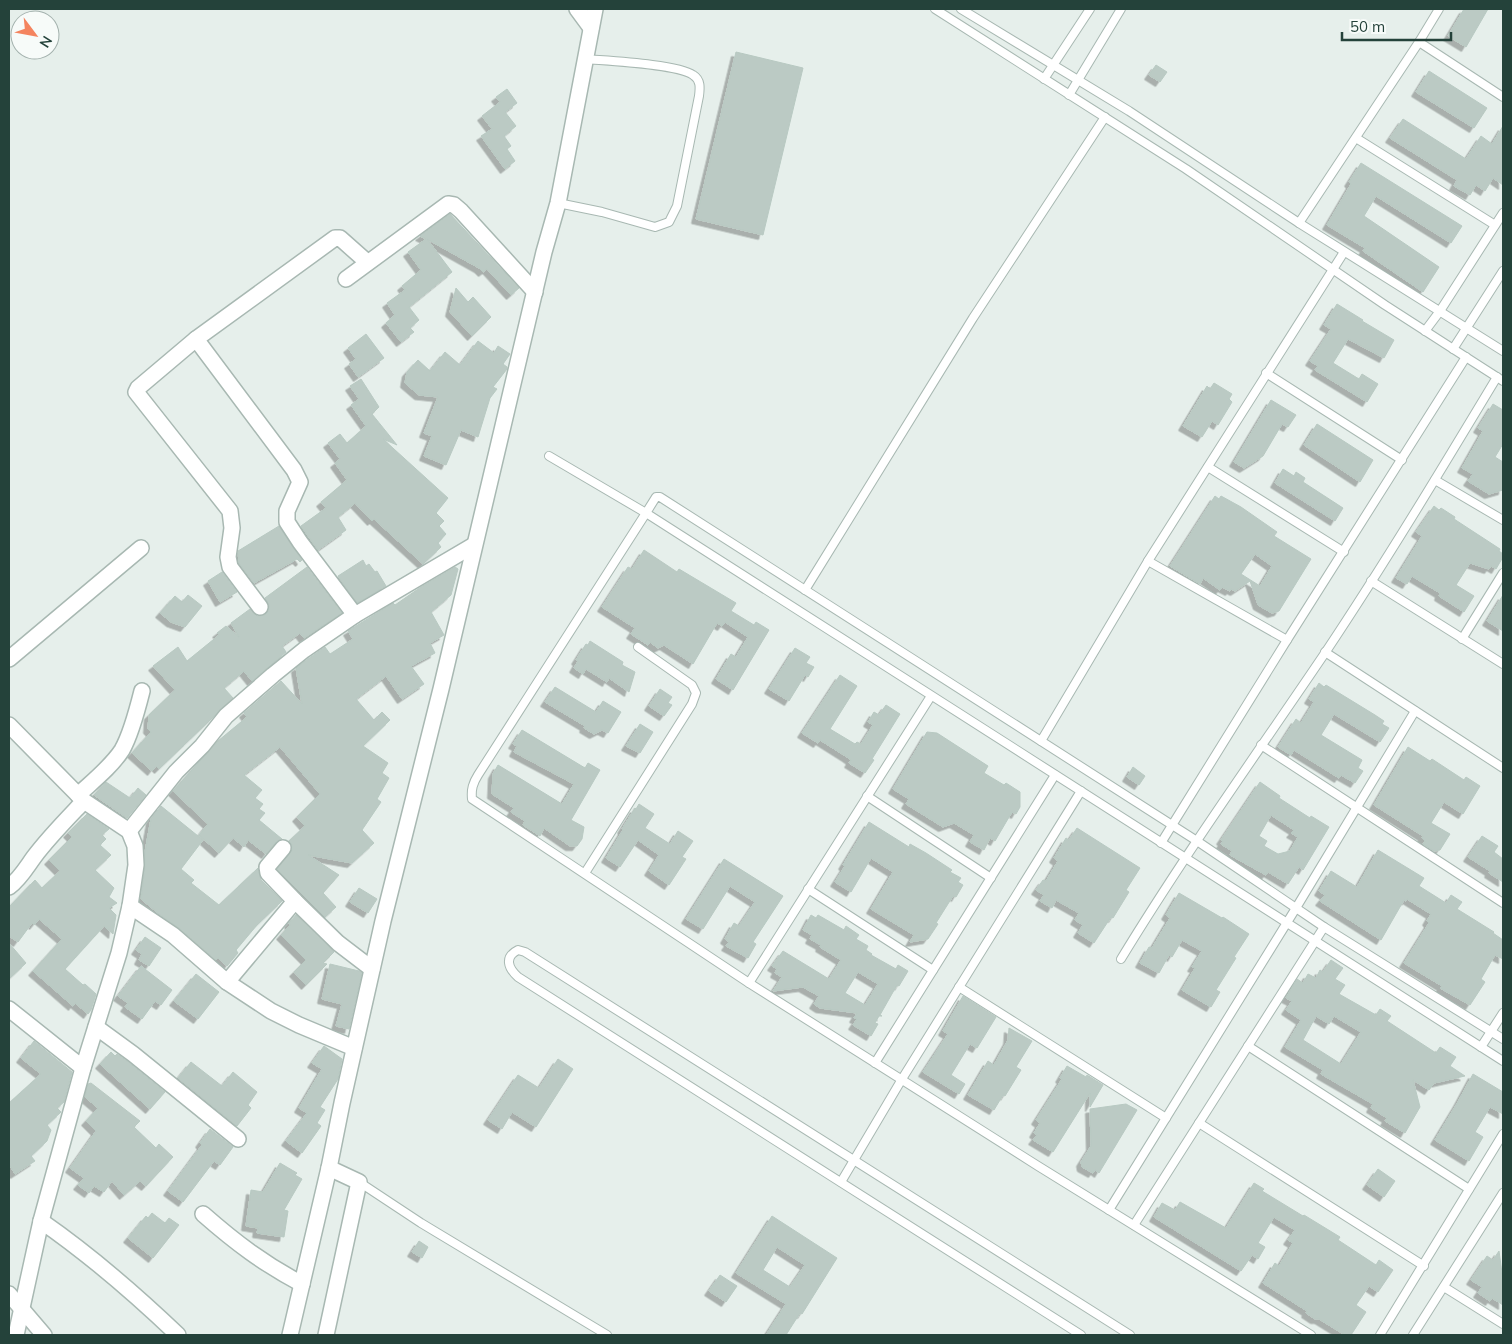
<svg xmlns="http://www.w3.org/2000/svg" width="1512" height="1344" font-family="Mulish,sans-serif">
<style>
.building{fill:#bbcac4;stroke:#b8c9c2;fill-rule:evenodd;filter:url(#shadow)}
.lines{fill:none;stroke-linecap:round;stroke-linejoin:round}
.service-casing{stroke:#a8b8b2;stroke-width:10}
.minor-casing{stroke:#a8b8b2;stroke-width:18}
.service{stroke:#fff;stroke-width:8}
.minor{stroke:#fff;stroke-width:15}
</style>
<defs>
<filter id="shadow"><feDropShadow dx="-4.5" dy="4.5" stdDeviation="0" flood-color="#0004"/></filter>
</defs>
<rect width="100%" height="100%" fill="#e6efeb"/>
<g class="building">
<polygon points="1464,9 1488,9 1466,47 1448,36"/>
<polygon points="736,52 803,68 763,235 696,219"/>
<polygon points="1156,65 1167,72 1160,82 1149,75"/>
<polygon points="1429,71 1487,108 1474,128 1416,92"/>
<polygon points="507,89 517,103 505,112 516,126 504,136 511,146 507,149 515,161 505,169 481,136 492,129 482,116 500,102 496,97"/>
<polygon points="1403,119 1466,159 1481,136 1492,144 1503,126 1503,185 1493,178 1485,191 1476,185 1470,195 1454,186 1457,180 1390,138"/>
<polygon points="1361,163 1462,226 1451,243 1376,196 1364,216 1439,267 1423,292 1363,251 1365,248 1327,225 1351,184 1349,182"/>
<polygon points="450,214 519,288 511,295 487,269 483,272 479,268 427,239 452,272 409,307 419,320 410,328 414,332 401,342 386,323 395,315 387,303 405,290 402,286 421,270 408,252 426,239 420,236"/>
<polygon points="456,288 468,302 473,297 491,317 472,336 450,312"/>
<polygon points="1337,304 1363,320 1362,321 1394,340 1384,358 1348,339 1333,363 1359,379 1362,374 1378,384 1367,402 1315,370 1318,366 1310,361 1331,329 1324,325"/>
<polygon points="366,334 384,358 358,377 349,364 356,359 348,348"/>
<polygon points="478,341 494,353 498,346 510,354 503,364 507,367 507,369 493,387 497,389 490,398 478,437 461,430 446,465 424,456 432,436 424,433 438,397 419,395 405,383 407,372 418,360 430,371 445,352 460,365"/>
<polygon points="361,379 379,407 372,414 397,445 383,439 448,498 436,513 444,521 439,526 446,534 438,543 441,547 423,564 374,519 372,521 355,503 338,517 346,530 318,550 301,526 326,508 321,502 347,480 335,463 340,459 328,443 340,434 347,443 366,426 351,405 359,399 350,386"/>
<polygon points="1214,383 1232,394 1229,399 1232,402 1218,425 1212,421 1202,437 1183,426 1207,386 1210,389"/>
<polygon points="1271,400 1296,415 1288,427 1282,424 1263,456 1244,468 1234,462"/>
<polygon points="1493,404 1503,410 1503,444 1495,457 1503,462 1503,490 1489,494 1468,481 1473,474 1462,468 1483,431 1478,428"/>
<polygon points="1317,424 1373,460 1360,482 1304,445"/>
<polygon points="1283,469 1294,476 1296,472 1305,478 1303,482 1343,508 1335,521 1275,483"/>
<path d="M 1215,496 L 1219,499 L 1221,496 L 1241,507 L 1277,532 L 1274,536 L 1311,559 L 1279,611 L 1272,613 L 1258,605 L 1250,581 L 1235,591 L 1231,589 L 1230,591 L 1222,587 L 1220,590 L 1203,578 L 1200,584 L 1170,566 ZM 1255,554 L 1272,566 L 1260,586 L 1241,574 Z"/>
<polygon points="1434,506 1439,510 1441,508 1455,517 1454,519 1500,549 1499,551 1503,554 1503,557 1496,569 1491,566 1489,569 1470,563 1456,585 1474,596 1464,612 1439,596 1440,593 1412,576 1407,584 1396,578 1422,536 1416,532"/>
<polygon points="279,526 302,560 300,562 297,559 254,583 239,563 238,551"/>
<polygon points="644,550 677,572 679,569 736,603 731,611 754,625 756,622 769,630 733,690 716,679 731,654 736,657 748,637 725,622 722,626 717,623 693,664 664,645 658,648 650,642 648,645 631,634 635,628 602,607 628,567 632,569"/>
<polygon points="363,560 366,566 369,564 375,572 377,571 386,586 357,603 338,576"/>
<polygon points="307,567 342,613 304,638 300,633 282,646 286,652 252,681 244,671 224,688 233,698 159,769 156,766 152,771 132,753 151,732 148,729 149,715 175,690 153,666 178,647 187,661 219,635 217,633 226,626 239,637 231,623 250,609 257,616 265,615 268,611 269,606 265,598"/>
<polygon points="455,567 458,569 451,595 431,612 444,635 430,643 435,653 411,666 424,684 402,699 386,676 356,699 374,720 382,712 390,720 363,746 388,763 382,773 389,778 377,799 381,802 362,830 374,843 352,863 308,855 339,875 323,893 336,907 325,917 277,869 292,850 292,845 289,841 305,826 297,817 320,794 280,747 244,775 262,790 255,798 263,804 259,809 265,813 259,820 282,839 276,842 266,854 248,840 244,847 233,838 219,853 199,835 208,824 173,791 218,741 247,717 244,713 281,681 302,704 296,668 308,659 325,647 330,654 353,639 348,631 393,603 395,605 421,587"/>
<polygon points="222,572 237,592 220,602 208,581"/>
<polygon points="188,595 202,606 185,627 171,622 160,613 175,596 182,602"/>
<polygon points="1503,595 1503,631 1487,621"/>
<polygon points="590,641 623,662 622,665 635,672 629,692 609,678 607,682 586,669 583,674 574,668 578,661 576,660 586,644 588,645"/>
<polygon points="795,648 810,657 806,663 814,667 808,677 805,675 789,701 769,689"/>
<polygon points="840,675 857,686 830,729 855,744 857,742 861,744 873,725 868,722 874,712 879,715 886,705 900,714 872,759 874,760 865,773 849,763 851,760 847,757 820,740 818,743 802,733"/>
<polygon points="1319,683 1324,687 1326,685 1375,715 1384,721 1382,724 1389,728 1380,742 1334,714 1321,735 1362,760 1358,768 1363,771 1355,783 1341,775 1339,778 1294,750 1291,755 1278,747 1296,719 1301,723 1314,702 1309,699"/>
<polygon points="555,687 596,712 603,701 621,712 608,733 602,730 594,734 584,728 585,726 545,702"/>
<polygon points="660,689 672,697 668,703 672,705 664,716 649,706"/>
<polygon points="640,724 653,732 640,753 626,746"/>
<polygon points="522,730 585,768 588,763 600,770 571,820 584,827 582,839 577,846 570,846 544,828 540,836 523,825 525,821 511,812 514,808 492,794 493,774 498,765 562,804 574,784 514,752 517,746 513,744"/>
<polygon points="927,732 937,733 988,766 984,773 1004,785 1006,783 1020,792 1020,807 1016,814 1012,812 995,841 990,838 984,850 970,842 974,835 954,823 943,827 906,804 909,799 893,789"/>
<polygon points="1408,747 1430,761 1432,759 1464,780 1466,777 1480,786 1463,814 1444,802 1431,823 1450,834 1440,850 1434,851 1423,844 1425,841 1422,838 1423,836 1374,805"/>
<polygon points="1133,767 1145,776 1139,785 1127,777"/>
<polygon points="106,782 130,798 138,788 146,795 127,818 94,795"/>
<path d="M 1260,782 L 1280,796 L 1279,798 L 1310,818 L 1311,816 L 1329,827 L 1303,870 L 1299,867 L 1288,884 L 1268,872 L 1266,875 L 1230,855 L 1232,851 L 1221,844 L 1223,841 L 1221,840 ZM 1271,815 L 1294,830 L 1291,833 L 1298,837 L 1290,851 L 1278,854 L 1264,846 L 1267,841 L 1259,836 Z"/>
<polygon points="639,804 654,814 645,828 670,844 678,831 693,841 682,857 686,859 669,885 649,871 659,855 638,840 620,867 606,858 623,830 622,829 635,808 636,809"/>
<polygon points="161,806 203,840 181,869 194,880 191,883 219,905 258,868 261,880 282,901 257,925 236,950 238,953 227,966 218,958 216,960 179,928 159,914 141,899 145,866 145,852 151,819"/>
<polygon points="87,814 109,829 102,835 106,839 100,845 111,855 95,870 114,888 109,897 117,903 109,908 116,915 113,934 104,926 65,969 83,985 85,984 96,994 91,1010 88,1014 75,1003 73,1006 33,971 62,939 39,919 34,925 32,923 18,942 9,936 9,907 35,880 42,888 60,871 49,860 72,837 68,833"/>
<polygon points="869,822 909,847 910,844 926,853 952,870 950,872 961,878 958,882 963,885 956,897 953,896 936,923 938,924 928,939 910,942 914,935 871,909 893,872 871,858 851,892 835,882 845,866 843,865"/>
<polygon points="1077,828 1140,868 1126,890 1129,892 1113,918 1111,917 1094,943 1078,933 1083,925 1075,920 1079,913 1056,900 1052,908 1040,901 1044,895 1036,890 1043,880 1046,881 1058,861 1054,858 1066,838 1069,840"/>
<polygon points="1482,836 1498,846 1494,852 1503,859 1503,882 1489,873 1490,871 1468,857"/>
<polygon points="1378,850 1424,878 1419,886 1446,903 1451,895 1462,902 1457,909 1494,932 1493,933 1503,940 1503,959 1495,955 1481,979 1485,982 1470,1005 1440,988 1442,986 1404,963 1429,923 1427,921 1431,914 1407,899 1406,901 1404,900 1381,940 1320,901 1325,895 1319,891 1331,871 1357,887"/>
<polygon points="724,859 783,896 753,942 756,944 748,958 726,946 729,942 725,939 734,923 739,926 755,902 730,886 703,929 686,919"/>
<polygon points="359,888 377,899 368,913 350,902"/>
<polygon points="1179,893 1222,918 1223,917 1249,934 1234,957 1236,958 1216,990 1220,992 1211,1007 1182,990 1195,968 1192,967 1202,951 1182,940 1172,957 1169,955 1159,973 1140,963 1149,947 1152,948 1170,918 1166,915"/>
<polygon points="296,915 334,952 323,963 327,964 306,985 294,972 306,960 281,935 290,925 289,923"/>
<path d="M 811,915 L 816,918 L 818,915 L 844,930 L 846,926 L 859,935 L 856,939 L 868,946 L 866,950 L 872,954 L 871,955 L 896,969 L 898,965 L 908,971 L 899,986 L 897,985 L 880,1015 L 882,1016 L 879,1016 L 875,1023 L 878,1024 L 871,1036 L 853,1025 L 857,1019 L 854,1018 L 857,1013 L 820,1008 L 814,1004 L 819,996 L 803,987 L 773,991 L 782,977 L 775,973 L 777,969 L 772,966 L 783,951 L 829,979 L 841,960 L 820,947 L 821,945 L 810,939 L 812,935 L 803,930 ZM 858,972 L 878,984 L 865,1005 L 845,993 Z"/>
<polygon points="145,937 161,948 149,966 139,960 142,954 136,950"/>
<polygon points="9,943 26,963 9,979"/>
<path d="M 1331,960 L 1343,968 L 1335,979 L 1345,985 L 1339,994 L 1376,1015 L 1380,1009 L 1391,1016 L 1387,1021 L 1436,1053 L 1440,1047 L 1456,1057 L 1450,1066 L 1465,1076 L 1434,1083 L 1429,1090 L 1413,1080 L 1420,1107 L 1405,1133 L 1385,1121 L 1387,1118 L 1371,1108 L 1373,1104 L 1321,1074 L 1323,1070 L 1285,1047 L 1301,1020 L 1286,1010 L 1292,1001 L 1286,998 L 1297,979 L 1303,983 L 1308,974 L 1316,978 L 1320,970 L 1323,972 ZM 1316,1016 L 1329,1024 L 1334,1016 L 1361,1032 L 1341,1064 L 1303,1040 Z"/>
<polygon points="330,964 359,971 362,973 349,1029 336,1026 342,1004 322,999"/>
<polygon points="141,966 172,990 161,1005 155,1001 142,1019 125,1007 128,1003 118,996"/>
<polygon points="196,974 219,992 198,1019 174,1001"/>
<polygon points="963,996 996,1017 977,1048 970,1044 951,1075 965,1084 959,1094 923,1072 948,1034 943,1031"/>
<polygon points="1009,1028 1032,1041 1016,1067 1021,1070 1005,1096 1003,1095 994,1110 968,1095 988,1061 994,1065 1008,1040"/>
<polygon points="34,1041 72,1072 64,1102 57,1108 61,1112 47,1125 51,1130 47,1141 31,1156 35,1161 15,1174 9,1164 9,1103 41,1074 21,1058"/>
<polygon points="324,1046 342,1059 338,1079 320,1107 325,1110 317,1123 321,1126 302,1153 286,1141 307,1113 299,1108 322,1069 312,1063"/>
<polygon points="111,1052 115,1056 117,1054 127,1061 165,1092 150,1109 100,1064"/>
<polygon points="558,1059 573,1069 536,1127 512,1112 502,1129 488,1120 518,1075 539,1088"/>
<polygon points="191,1062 222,1086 233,1072 257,1092 248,1105 251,1108 237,1126 178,1078"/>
<polygon points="1067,1066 1086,1077 1087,1075 1103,1085 1090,1107 1090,1093 1053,1152 1033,1140 1037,1135 1034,1133 1040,1123 1036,1120 1062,1079 1060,1078"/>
<polygon points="1473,1074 1503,1092 1503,1114 1490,1107 1475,1132 1483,1137 1469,1161 1435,1140 1458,1102"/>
<polygon points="91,1083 140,1121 134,1127 156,1148 159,1144 173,1157 146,1186 140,1181 124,1195 112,1181 104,1192 94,1186 89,1193 78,1185 84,1178 70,1168 96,1131 86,1121 98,1108 85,1097 88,1084"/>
<polygon points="1126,1104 1137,1110 1099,1173 1095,1170 1093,1173 1082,1167 1081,1162 1091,1146 1090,1109"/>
<polygon points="210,1129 233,1147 220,1165 214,1161 183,1202 168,1191 202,1145 200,1143"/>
<polygon points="280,1163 297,1173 295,1175 302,1179 284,1210 288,1211 284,1237 257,1233 258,1228 246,1226 251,1190 263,1192"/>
<polygon points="1378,1169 1395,1181 1384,1197 1367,1185"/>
<polygon points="1254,1183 1264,1189 1262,1191 1303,1216 1304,1215 1340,1237 1338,1240 1376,1265 1379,1260 1393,1270 1378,1292 1369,1286 1356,1305 1366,1312 1351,1335 1345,1335 1319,1319 1315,1319 1306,1313 1307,1311 1263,1283 1275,1263 1279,1266 1293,1243 1288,1240 1295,1230 1274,1217 1258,1243 1265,1247 1258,1259 1252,1255 1241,1271 1154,1217 1162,1203 1175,1210 1180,1202 1226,1228"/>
<polygon points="152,1213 165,1223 169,1218 179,1225 153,1258 128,1238 146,1216 148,1218"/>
<path d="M 772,1216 L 837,1258 L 802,1314 L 800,1313 L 786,1335 L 766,1335 L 786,1304 L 736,1273 ZM 777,1247 L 805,1265 L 790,1287 L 763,1270 Z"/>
<polygon points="419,1241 428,1247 422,1258 412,1252"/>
<polygon points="1499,1251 1503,1280 1503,1305 1492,1298 1490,1301 1478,1293 1482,1287 1471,1280 1487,1256 1493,1260"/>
<polygon points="720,1275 737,1286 726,1302 709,1291"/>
</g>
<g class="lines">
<g class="service-casing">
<g id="service">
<polyline points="935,9 1186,169 1385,305 1503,381"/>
<polyline points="961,9 1129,111 1299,223 1503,351"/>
<polyline points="1419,42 1503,97"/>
<polyline points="1044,79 1090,9"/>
<polyline points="1069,95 1121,9"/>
<polyline points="1356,138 1495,225"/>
<path d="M 558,203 L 602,212 L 655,227 L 669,222 L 677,206 L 699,96 C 700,88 701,80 693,75 C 677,64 608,61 585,59"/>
<polyline points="1299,223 1419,42 1439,9"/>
<polyline points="1425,331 1440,311 1503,213"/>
<polyline points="1453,349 1503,271"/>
<polyline points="1266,373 1402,460"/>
<polyline points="549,456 646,513 1503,1061"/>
<polyline points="1208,467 1344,552"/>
<polyline points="1435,480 1503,520"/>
<polyline points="1148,561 1287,640"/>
<polyline points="1371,581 1503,664"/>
<polyline points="805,590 973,318 1105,117"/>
<polyline points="1462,639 1503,573"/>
<polyline points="1325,652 1503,768"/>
<polyline points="1041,741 1148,561 1344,252"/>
<polyline points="1261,745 1503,903"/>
<polyline points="867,796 991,878"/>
<polyline points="1161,843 1287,640 1466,357"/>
<polyline points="585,873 692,704 696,693 692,685 638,647"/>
<polyline points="808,889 933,970"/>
<path d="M 1121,959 C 1185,854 1256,755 1325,653 C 1385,563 1441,470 1497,377"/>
<polyline points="749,983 931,696"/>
<polyline points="959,987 1166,1118"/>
<polyline points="1248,1046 1469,1189"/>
<polyline points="1481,1047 1503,1013"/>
<polyline points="875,1063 1055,775"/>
<polyline points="1199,1123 1424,1266"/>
<polyline points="359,1182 421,1223 607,1335"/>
<polyline points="841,1182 902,1079 1081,791"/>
<polyline points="1109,1210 1296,908 1415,711"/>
<polyline points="1134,1225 1324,927"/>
<polyline points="1444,1287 1503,1324"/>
<path d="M 1081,1335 L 518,977 C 508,968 504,957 518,950 L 525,952 L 1130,1335"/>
<path d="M 1311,1335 L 1038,1166 L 749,983 L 472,799 C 471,789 473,783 478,775 L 646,513 L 656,497 L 660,497 L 1197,841 L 1324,927 L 1503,1039"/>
<polyline points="1380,1335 1503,1134"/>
<polyline points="1413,1335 1503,1193"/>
</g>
</g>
<g class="minor-casing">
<g id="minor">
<polyline points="577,9 591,28"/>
<polyline points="346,279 448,204 454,205 461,211 535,292"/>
<polyline points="196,339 138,388 136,392 230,511 232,528 228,557 230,567 260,607"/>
<polyline points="355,615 300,542 287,522 287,511 300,482 294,470 196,339 335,238 340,238 367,262"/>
<polyline points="9,659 141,548"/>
<polyline points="9,725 84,801 129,831 135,846 136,865 130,906 119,953 83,1068 41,1221 16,1335"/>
<path d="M 78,795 C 93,781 111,767 122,750 C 130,736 138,707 142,691"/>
<polyline points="129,831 176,772 202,746 226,716 273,675 304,650 355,615 474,545"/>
<polyline points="283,848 267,867 268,873 295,901 338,943 372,969"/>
<path d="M 9,887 C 20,879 26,868 34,857 C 49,837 67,819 84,801"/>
<polyline points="130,906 173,935 227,982 271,1011 299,1025 354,1048"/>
<polyline points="227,982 295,901"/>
<polyline points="9,1009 83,1068"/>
<polyline points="96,1027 133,1054 238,1139"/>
<path d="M 203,1214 C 236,1243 264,1264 302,1284"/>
<path d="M 41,1221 C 90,1255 135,1294 178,1335"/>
<polyline points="9,1294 44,1335"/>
<polyline points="290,1335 329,1168 342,1103 383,921 441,689 544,252 558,203 595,9"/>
<polyline points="326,1335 359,1182 329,1168"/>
</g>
</g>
<use href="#service" class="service"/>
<use href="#minor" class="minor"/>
</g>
<rect width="1512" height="1344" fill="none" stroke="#24423a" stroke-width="20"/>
<g transform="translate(35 35) rotate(122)"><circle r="24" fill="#f7fbf9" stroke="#a3b1ad"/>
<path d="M0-4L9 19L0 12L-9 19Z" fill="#f4845f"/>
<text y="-8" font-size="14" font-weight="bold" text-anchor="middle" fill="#24423a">N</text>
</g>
<path d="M1342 32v8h109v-8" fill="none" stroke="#24423a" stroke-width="2.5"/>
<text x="1350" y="32" font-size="15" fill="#24423a" stroke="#f7fbf9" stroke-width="4" paint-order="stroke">50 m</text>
</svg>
